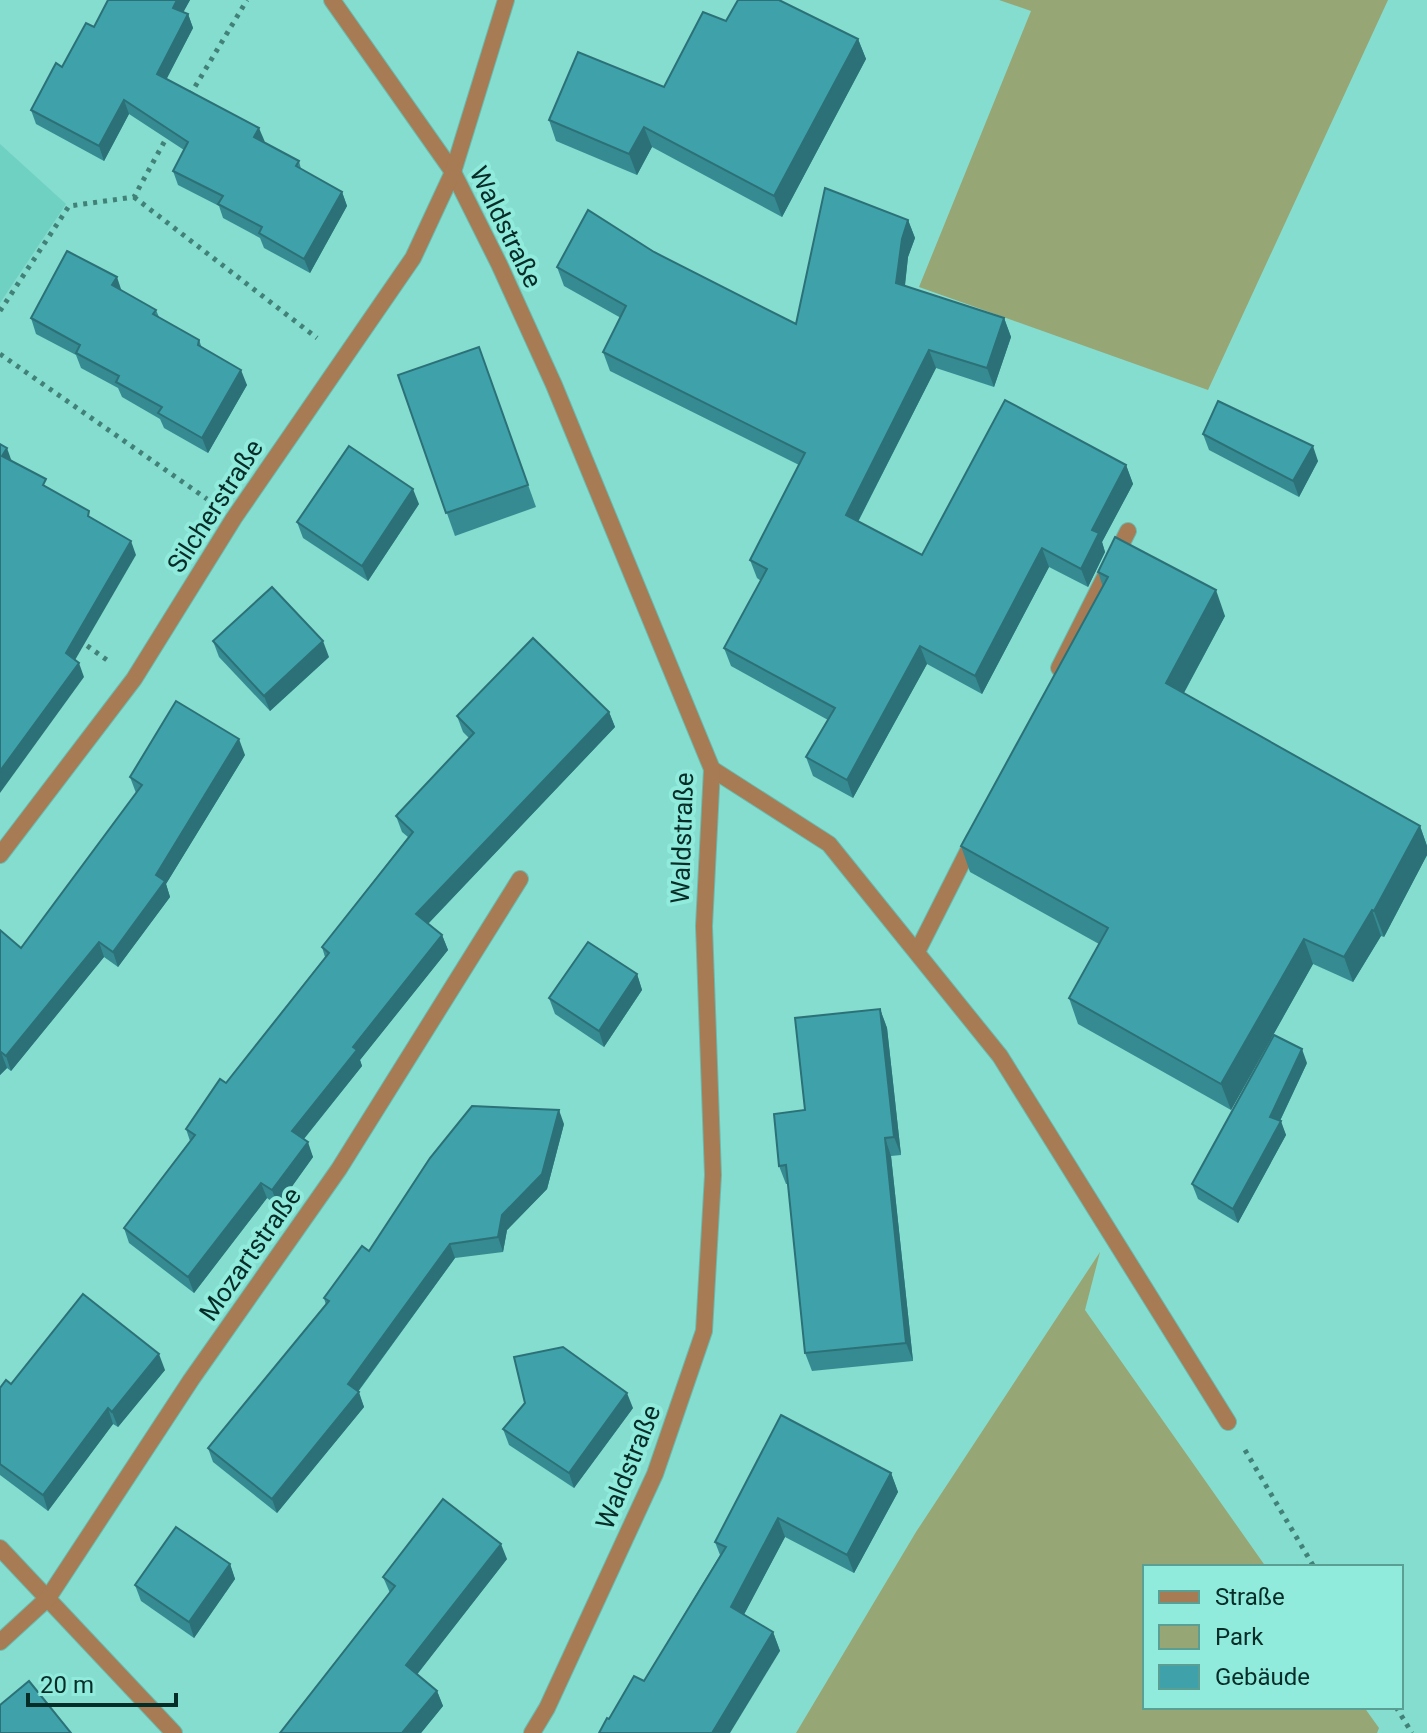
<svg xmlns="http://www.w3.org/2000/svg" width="1427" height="1733" font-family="Roboto,sans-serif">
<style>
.built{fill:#6ed1c2}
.green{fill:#97a675}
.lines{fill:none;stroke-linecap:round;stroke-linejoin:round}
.lane-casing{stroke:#6bbaae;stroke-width:18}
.street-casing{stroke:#6bbaae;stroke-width:18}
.path{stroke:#428178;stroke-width:5;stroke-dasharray:4 6;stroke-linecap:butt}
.lane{stroke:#a77b53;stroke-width:16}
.street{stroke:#a77b53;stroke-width:16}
.wall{fill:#368b92}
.shaded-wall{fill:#2c7177}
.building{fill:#3fa2aa;stroke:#2c7177;stroke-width:2}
.labels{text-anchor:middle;stroke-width:8;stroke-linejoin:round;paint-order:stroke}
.street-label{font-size:26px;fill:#052d28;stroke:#91ebdc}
</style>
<rect width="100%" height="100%" fill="#84ddcf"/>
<polygon class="built" points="0,144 66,204 0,303"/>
<g class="green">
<polygon points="999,0 1388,0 1208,390 919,287 1031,11"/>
<polygon points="1100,1252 1085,1310 1266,1567 1145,1567 1145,1707 1364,1707 1379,1728 1377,1733 796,1733 916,1532"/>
</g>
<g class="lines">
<g class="lane-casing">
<g id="lane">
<polyline points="1059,668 1128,531"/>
<polyline points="712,769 829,844 1000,1056 1228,1422"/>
<polyline points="917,952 974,839"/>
</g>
</g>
<g class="street-casing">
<g id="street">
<polyline points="332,0 453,172 499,264 554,385 712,769 704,926 713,1175 704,1331 655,1474 547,1708 532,1733"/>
<polyline points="0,855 134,679 234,518 413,258 453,172 506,0"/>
<polyline points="0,1548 174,1733"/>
<polyline points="0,1642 48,1598 191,1380 339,1169 520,879"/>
</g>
</g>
<g class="path">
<polyline points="190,95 247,0"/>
<polyline points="134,197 317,338"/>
<polyline points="0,311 69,206 134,197 168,135"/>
<polyline points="0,354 207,499"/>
<polyline points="79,640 107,660"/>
<polyline points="1245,1450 1314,1567"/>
<polyline points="1396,1707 1412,1733"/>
</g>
<use href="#lane" class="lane"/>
<use href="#street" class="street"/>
</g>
<g class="wall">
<polygon points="108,0 190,0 183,12 188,14 193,28 166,79 264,143 299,161 301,169 342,192 347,206 310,273 264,248 260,238 223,218 219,206 178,185 173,171 184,150 129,114 104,161 36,124 31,110 62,67 94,27"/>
<polygon points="726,21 858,39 866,59 782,217 652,147 637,175 556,141 549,120 664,87"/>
<polygon points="908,220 915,238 908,257 905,286 1004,318 1011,337 994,387 936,368 858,522 922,555 1126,465 1133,484 1102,542 1105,552 1088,587 1049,567 982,694 927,664 853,798 813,776 806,757 828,720 731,666 724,648 761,581 757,578 750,560 799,465 610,371 603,352 621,318 564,286 557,267 654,252 796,324"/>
<polygon points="122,291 156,310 159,317 199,340 202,348 247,385 208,453 164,428 160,419 122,397 118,388 81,368 76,355 36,334 31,318"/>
<polygon points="479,347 536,507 455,536 398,375"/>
<polygon points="1203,434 1318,461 1299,497 1209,450"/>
<polygon points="419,504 368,581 303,538 297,522"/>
<polygon points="1098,572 1225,616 1184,693 1420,826 1427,846 1427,855 1384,937 1381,936 1353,982 1313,964 1231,1110 1078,1024 1069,998 1099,944 970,872 961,846 1103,587"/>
<polygon points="213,641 329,657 270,711 219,657"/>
<polygon points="609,712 615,727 428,924 442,935 448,950 360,1060 362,1066 304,1139 313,1157 278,1206 267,1198 194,1293 129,1243 124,1228 190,1141 186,1129 226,1083 325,957 322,947 408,837 402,832 396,816 469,738 463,732 457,716"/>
<polygon points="245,755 166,884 170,897 118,967 104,957 11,1071 7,1068 0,1075 0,930 21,948 136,793 130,777"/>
<polygon points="637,974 642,990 604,1047 555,1014 549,998"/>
<polygon points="880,1009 887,1028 901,1155 891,1156 913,1361 812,1371 805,1353 788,1184 786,1184 779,1166 805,1110"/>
<polygon points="1307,1063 1280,1121 1286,1135 1238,1223 1198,1199 1192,1184"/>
<polygon points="564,1124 547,1189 507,1230 503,1252 455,1258 358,1392 364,1407 277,1513 213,1462 208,1448 326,1305 324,1298 369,1251"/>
<polygon points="165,1370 118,1427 113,1424 48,1511 0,1475 0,1388 11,1384"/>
<polygon points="633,1408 574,1488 509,1445 503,1429"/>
<polygon points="891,1473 898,1492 854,1573 785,1537 744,1614 773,1632 780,1651 609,1719 644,1681 720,1555 715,1542"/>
<polygon points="507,1559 417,1674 437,1691 443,1706 421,1733 390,1593 383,1577"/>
<polygon points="230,1564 235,1579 194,1638 141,1601 135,1585"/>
</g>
<g class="shaded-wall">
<polygon points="177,0 190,0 178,22 173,8"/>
<polygon points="188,14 193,28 162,88 157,74"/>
<polygon points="858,39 866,59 782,217 774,196"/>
<polygon points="124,100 129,114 104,161 99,146"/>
<polygon points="644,127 652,147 637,175 629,154"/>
<polygon points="259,128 265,142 254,137"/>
<polygon points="342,192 347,206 310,273 304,259"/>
<polygon points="908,220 915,238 908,257 903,301 896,283 902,239"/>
<polygon points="117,277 122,292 112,285"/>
<polygon points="1004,318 1011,337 994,387 987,368"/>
<polygon points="929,350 936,368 852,533 846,515"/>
<polygon points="241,370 247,385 208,453 202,438"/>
<polygon points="1313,446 1318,461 1299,497 1293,481"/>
<polygon points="7,448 12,462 2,456"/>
<polygon points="1126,465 1133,484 1102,542 1105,552 1088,587 1081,569 1092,530"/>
<polygon points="413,489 419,504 368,581 362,566"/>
<polygon points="131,541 136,555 71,667 66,653"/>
<polygon points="1042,548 1049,567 982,694 975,676"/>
<polygon points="1216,590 1225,616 1175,709 1166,683"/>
<polygon points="323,641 329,657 270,711 264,696"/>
<polygon points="920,646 927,664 853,798 847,780"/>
<polygon points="79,663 84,677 0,793 0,771"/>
<polygon points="609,712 615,727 422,930 416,914"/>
<polygon points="239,739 245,755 166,884 170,897 118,967 113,952 156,875"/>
<polygon points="1420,826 1427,846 1427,855 1384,937 1374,911"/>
<polygon points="1372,910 1381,936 1353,982 1344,957"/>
<polygon points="442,935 448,950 360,1060 362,1066 298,1146 292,1131 353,1047"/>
<polygon points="1304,939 1313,964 1231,1110 1221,1084"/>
<polygon points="99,942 104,957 11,1071 6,1056"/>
<polygon points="637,974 642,990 604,1047 599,1031"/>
<polygon points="880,1009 887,1028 901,1155 894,1137"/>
<polygon points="1302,1049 1307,1063 1276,1129 1281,1121 1286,1135 1238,1223 1233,1209 1270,1117"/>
<polygon points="1,1052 7,1068 0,1075 0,1053"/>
<polygon points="559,1110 564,1124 547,1189 507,1230 503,1252 498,1237 502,1215"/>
<polygon points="885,1138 891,1156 913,1361 906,1343"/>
<polygon points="308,1142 313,1157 278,1206 272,1190"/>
<polygon points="261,1183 267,1198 194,1293 188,1277"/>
<polygon points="450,1244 455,1258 353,1398 348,1384"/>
<polygon points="159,1354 165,1370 118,1427 112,1412"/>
<polygon points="359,1392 364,1407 277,1513 272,1499"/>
<polygon points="627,1393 633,1408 574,1488 569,1473"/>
<polygon points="108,1408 113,1424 48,1511 43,1495"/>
<polygon points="891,1473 898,1492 854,1573 847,1555"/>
<polygon points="778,1518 785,1537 738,1626 731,1607"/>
<polygon points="501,1544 507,1559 412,1681 406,1665"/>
<polygon points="230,1564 235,1579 194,1638 189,1622"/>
<polygon points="773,1632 780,1651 730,1733 712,1733"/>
<polygon points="437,1691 443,1706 421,1733 402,1733"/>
</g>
<g class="building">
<polygon points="108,0 177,0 173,8 188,14 157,74 259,128 254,137 299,161 296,166 342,192 304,259 259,233 262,227 218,204 223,196 173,171 188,142 124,100 99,146 31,110 56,63 62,67 86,23 94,27"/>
<polygon points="738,0 779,0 858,39 774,196 644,127 629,154 549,120 578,52 664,87 703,12 726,21"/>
<polygon points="825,188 908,220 902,239 896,283 1004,318 987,368 929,350 846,515 922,555 1005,400 1126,465 1092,530 1099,533 1081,569 1042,548 975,676 920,646 847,780 806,757 835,708 724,648 767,569 750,560 805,453 603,352 626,306 557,267 588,210 654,252 796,324"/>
<polygon points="67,251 117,277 112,285 156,310 153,314 199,340 198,345 241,370 202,438 158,413 162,407 116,382 119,376 76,353 80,345 31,318"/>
<polygon points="479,347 528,485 446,513 398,375"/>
<polygon points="1218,401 1313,446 1293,481 1203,434"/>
<polygon points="0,444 7,448 2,456 46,479 43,485 89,511 88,516 131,541 66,653 79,663 0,771"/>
<polygon points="349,446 413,489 362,566 297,522"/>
<polygon points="1115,537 1216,590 1166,683 1420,826 1374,911 1372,910 1344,957 1304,939 1221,1084 1069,998 1108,928 961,846 1108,577 1098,572"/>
<polygon points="272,587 323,641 264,696 213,641"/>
<polygon points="533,638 609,712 416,914 442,935 353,1047 357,1050 292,1131 308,1142 272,1190 261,1183 188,1277 124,1228 195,1135 186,1129 220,1079 226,1083 329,953 322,947 413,832 396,816 474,733 457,716"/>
<polygon points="176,701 239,739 156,875 165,881 113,952 99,942 6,1056 1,1052 0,1053 0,930 21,948 142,785 130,777"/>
<polygon points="588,942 637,974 599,1031 549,998"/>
<polygon points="880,1009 894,1137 885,1138 906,1343 805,1353 786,1165 779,1166 774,1114 805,1110 795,1018"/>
<polygon points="1274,1035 1302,1049 1270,1117 1281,1121 1233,1209 1192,1184"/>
<polygon points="472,1106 559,1110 542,1174 502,1215 498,1237 450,1244 348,1384 359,1392 272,1499 208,1448 329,1301 324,1298 362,1246 369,1251 430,1158"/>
<polygon points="83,1294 159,1354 112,1412 108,1408 43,1495 0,1464 0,1388 6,1380 11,1384"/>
<polygon points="563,1347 627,1393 569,1473 503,1429 525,1403 514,1357"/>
<polygon points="781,1415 891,1473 847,1555 778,1518 731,1607 773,1632 712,1733 599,1733 607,1718 609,1719 634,1676 644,1681 726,1547 715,1542"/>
<polygon points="443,1499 501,1544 406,1665 437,1691 402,1733 280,1733 395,1586 383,1577"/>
<polygon points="176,1527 230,1564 189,1622 135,1585"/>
<polygon points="29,1681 71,1733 0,1733 0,1705"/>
</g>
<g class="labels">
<g class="street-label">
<text transform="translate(506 227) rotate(64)" y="9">Waldstraße</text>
<text transform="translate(215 506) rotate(-57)" y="9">Silcherstraße</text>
<text transform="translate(682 838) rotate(-88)" y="9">Waldstraße</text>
<text transform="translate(250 1254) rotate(-55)" y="9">Mozartstraße</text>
<text transform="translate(628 1467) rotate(-68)" y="9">Waldstraße</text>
</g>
</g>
<rect x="1143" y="1565" width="260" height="144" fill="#91ebdc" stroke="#599f94" stroke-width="2"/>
<rect x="1159" y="1591" width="40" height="12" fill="#a77b53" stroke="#599f94" stroke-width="2"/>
<text x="1215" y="1605" font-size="24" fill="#052d28">Straße</text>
<rect x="1159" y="1625" width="40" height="24" fill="#97a675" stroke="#599f94" stroke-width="2"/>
<text x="1215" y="1645" font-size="24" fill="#052d28">Park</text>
<rect x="1159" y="1665" width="40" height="24" fill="#3fa2aa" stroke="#599f94" stroke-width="2"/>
<text x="1215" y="1685" font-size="24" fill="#052d28">Gebäude</text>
<path d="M28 1693v12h148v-12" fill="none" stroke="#052d28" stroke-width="4"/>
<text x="40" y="1693" font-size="24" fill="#052d28" stroke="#91ebdc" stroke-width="6" paint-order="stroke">20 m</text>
</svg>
